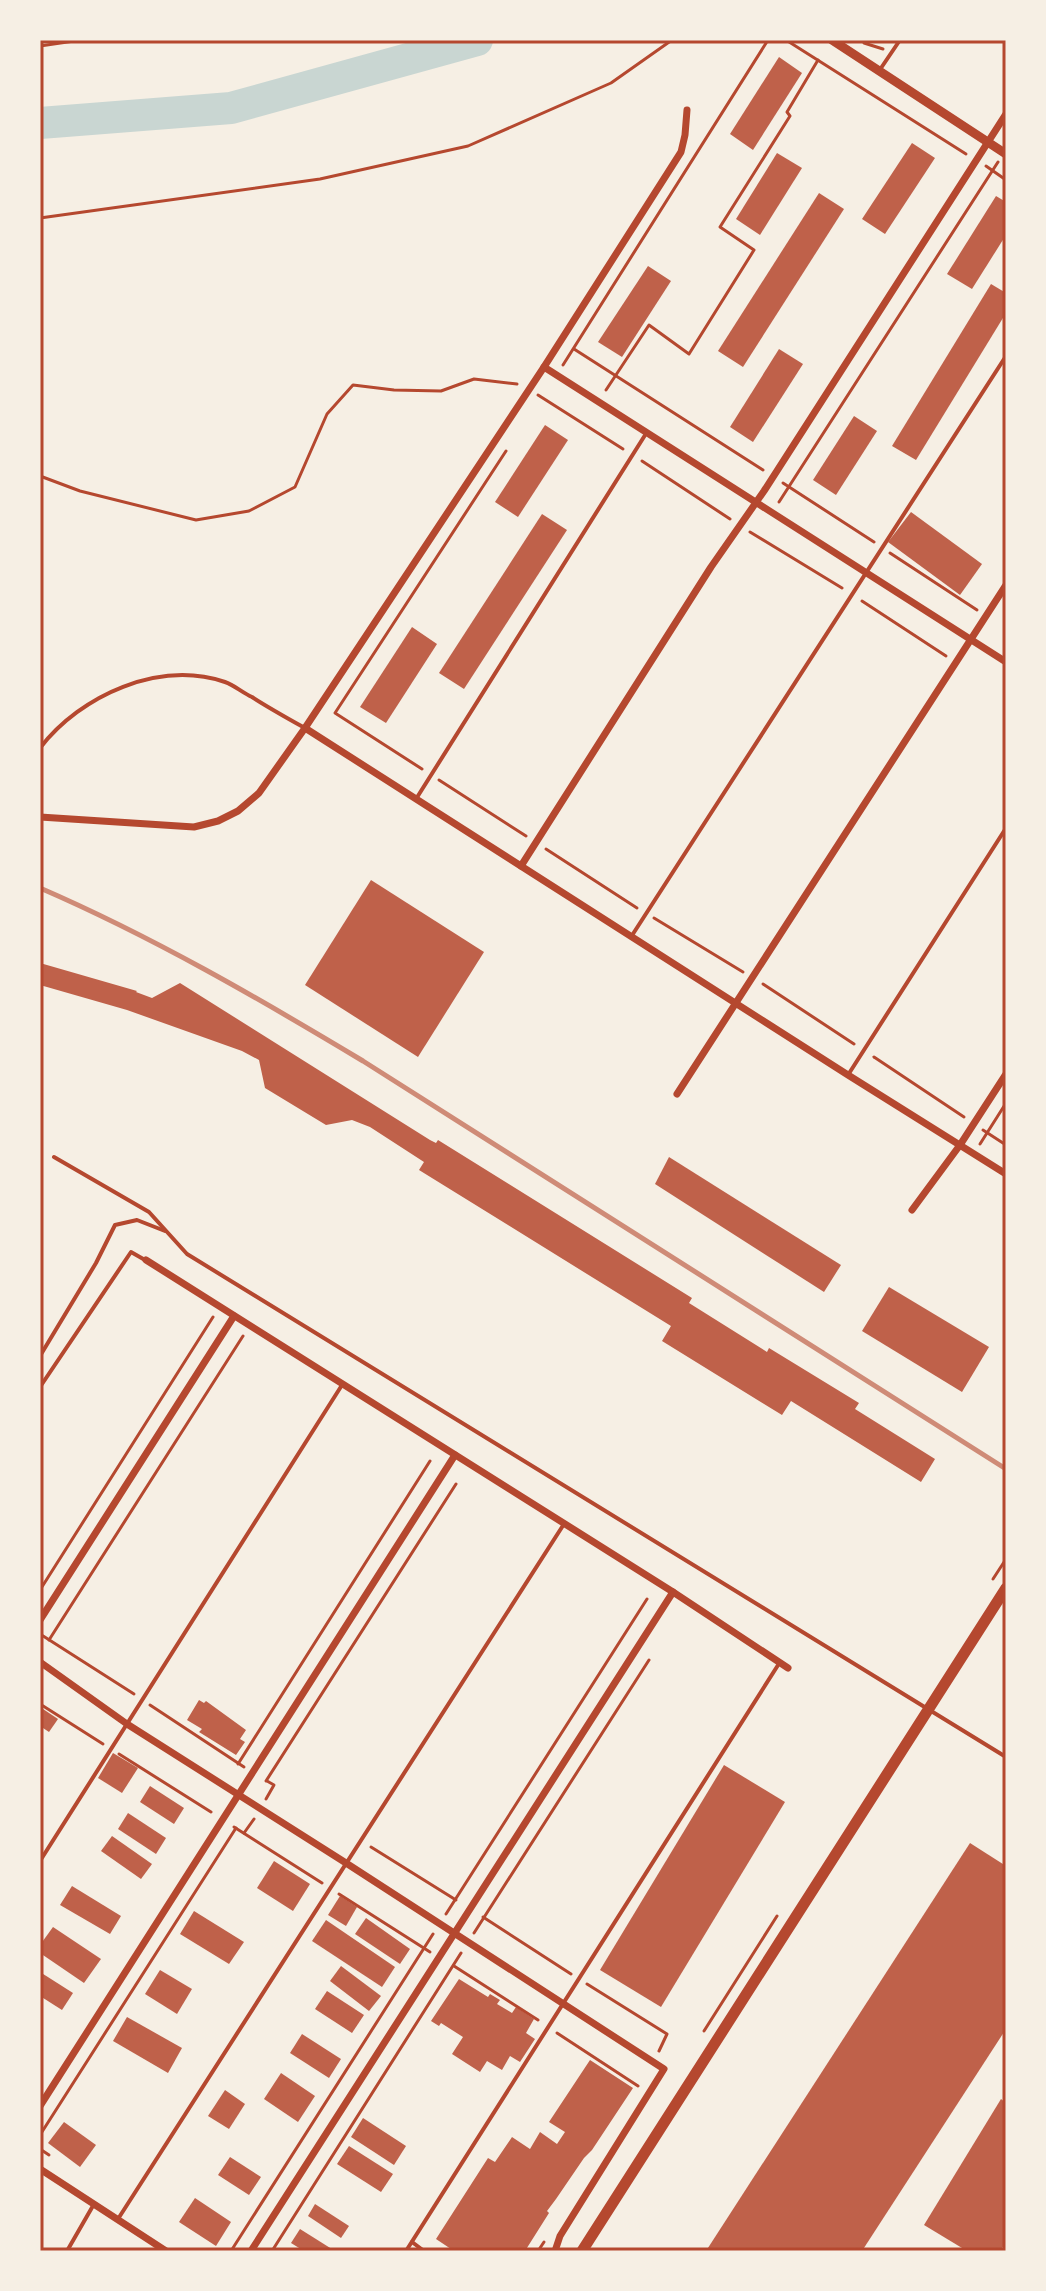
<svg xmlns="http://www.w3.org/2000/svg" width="1046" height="2291" font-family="'Archivo Narrow',sans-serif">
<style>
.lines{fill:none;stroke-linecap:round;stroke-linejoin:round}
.river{stroke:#c9d6d2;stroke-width:32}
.building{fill:#bf614a}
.path{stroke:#b5482f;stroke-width:3}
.service{stroke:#b5482f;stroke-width:4}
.minor{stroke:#b5482f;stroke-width:7}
.tertiary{stroke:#b5482f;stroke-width:9}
.secondary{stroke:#b5482f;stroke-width:11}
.rail{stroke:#cf8b77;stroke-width:5}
.neatline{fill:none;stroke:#b5482f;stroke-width:3}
</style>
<rect width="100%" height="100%" fill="#f6efe4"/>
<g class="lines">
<polyline class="river" points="40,123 231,108 477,40"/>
</g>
<g class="building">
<polygon points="779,57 802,73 753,150 730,134"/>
<polygon points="912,143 935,158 885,234 862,219"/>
<polygon points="777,153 802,168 760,235 736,219"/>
<polygon points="819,193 844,209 743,367 718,351"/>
<polygon points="996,196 1006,202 1006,235 972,289 947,274"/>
<polygon points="648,266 671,281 622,357 598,342"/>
<polygon points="991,284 1006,293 1006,313 916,460 892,446"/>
<polygon points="779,349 803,364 753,442 730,427"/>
<polygon points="854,416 877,431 836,495 813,480"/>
<polygon points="545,425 568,440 518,517 495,502"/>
<polygon points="911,512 982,564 960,595 888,542"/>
<polygon points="542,514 567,530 464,689 439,673"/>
<polygon points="412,627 437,644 386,723 360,707"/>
<polygon points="371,880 484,952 418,1057 305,985"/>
<polygon points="40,963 137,991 136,992 152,998 180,983 430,1140 436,1143 438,1140 692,1298 689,1303 767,1352 769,1348 859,1403 855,1409 935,1459 921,1482 791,1401 782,1415 662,1341 671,1326 419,1170 424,1162 370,1127 352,1120 326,1125 265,1088 259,1060 242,1051 127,1010 40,985"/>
<polygon points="669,1157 841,1265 824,1292 655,1184"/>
<polygon points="889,1287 989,1347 962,1392 862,1331"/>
<polygon points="199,1700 204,1703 206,1701 246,1730 240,1739 245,1742 236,1755 199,1732 202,1729 187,1720"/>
<polygon points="40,1707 58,1719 49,1732 40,1726"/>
<polygon points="113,1753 138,1768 122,1793 98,1778"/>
<polygon points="724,1765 785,1802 661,2007 600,1970"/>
<polygon points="150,1786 184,1808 174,1824 140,1802"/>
<polygon points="128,1813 166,1838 156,1854 118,1829"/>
<polygon points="112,1836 152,1864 141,1879 101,1851"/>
<polygon points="970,1843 1006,1866 1006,2029 862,2251 706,2251"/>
<polygon points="274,1861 310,1884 293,1911 257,1888"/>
<polygon points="72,1886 121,1916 110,1934 60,1905"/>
<polygon points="340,1896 357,1907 346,1926 328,1915"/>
<polygon points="194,1911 244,1942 229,1964 180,1934"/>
<polygon points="366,1918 410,1949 400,1964 355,1934"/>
<polygon points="326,1920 395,1967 382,1987 312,1941"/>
<polygon points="53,1927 101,1959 84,1983 40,1953 40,1945"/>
<polygon points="341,1966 381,1996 369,2011 330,1981"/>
<polygon points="160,1970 192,1989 177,2014 145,1994"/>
<polygon points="40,1972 73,1993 62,2010 40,1996"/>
<polygon points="459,1979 488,1997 490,1994 500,2000 497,2004 512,2013 516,2007 534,2019 526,2033 535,2039 520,2062 510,2056 502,2070 487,2061 480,2072 452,2054 463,2037 441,2023 439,2026 431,2021"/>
<polygon points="327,1991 364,2015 352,2033 315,2009"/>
<polygon points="127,2017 182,2048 168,2073 113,2041"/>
<polygon points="302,2034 341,2059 329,2078 290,2053"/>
<polygon points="590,2060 633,2088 592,2150 584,2158 556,2199 547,2211 549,2213 525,2251 454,2251 436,2239 488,2158 495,2162 512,2137 530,2149 540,2132 557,2144 565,2132 549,2122"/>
<polygon points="281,2073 315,2096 298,2122 264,2099"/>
<polygon points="225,2090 245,2104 229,2129 208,2116"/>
<polygon points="1001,2099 1006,2103 1006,2243 1000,2251 967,2251 924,2225"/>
<polygon points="363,2118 406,2146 394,2165 351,2137"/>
<polygon points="64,2122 96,2145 80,2167 48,2143"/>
<polygon points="349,2146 393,2174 381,2192 337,2164"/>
<polygon points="230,2157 261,2177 249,2195 218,2175"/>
<polygon points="195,2198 231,2222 216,2246 179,2222"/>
<polygon points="315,2204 349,2226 341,2238 308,2216"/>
<polygon points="300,2229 335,2251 304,2251 291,2243"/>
</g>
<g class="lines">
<g class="path">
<polyline points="786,40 966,154"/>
<polyline points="864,43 883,49"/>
<polyline points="40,46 81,40"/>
<polyline points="986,166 1006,180"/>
<polyline points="40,218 320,179 468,146 611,83 672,40"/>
<polyline points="574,349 763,470"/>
<polyline points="563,365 768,40"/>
<polyline points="606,390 649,325 689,354 754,250 720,227 790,116 787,112 818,60"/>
<polyline points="538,395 623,449"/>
<polyline points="642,461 730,519"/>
<polyline points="40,476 80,491 196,520 249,511 295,487 327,414 353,385 394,390 441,391 474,379 517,384"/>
<polyline points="783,483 874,542"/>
<polyline points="779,502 998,162"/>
<polyline points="750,532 842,588"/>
<polyline points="890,553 977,610"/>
<polyline points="862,601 946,656"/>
<polyline points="422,769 335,713 506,451"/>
<polyline points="439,780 526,836"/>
<polyline points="546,849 637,908"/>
<polyline points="654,918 743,972"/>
<polyline points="763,984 854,1044"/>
<polyline points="874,1057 964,1117"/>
<polyline points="983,1130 1006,1145"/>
<polyline points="980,1144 1006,1103"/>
<polyline points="993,1579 1006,1559"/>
<polyline points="40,1590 213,1317"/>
<polyline points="40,1634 134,1694"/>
<polyline points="49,1640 243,1336"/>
<polyline points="40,1704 103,1744"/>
<polyline points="150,1705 244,1767"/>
<polyline points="119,1754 211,1812"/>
<polyline points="238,1764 430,1461"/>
<polyline points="266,1781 456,1484"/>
<polyline points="266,1799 274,1785 267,1781"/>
<polyline points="234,1827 322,1883"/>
<polyline points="244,1833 254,1819"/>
<polyline points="371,1847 456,1900"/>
<polyline points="339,1894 430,1952"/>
<polyline points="446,1914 647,1599"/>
<polyline points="483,1917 571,1974"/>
<polyline points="474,1933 649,1660"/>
<polyline points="454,1966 538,2020"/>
<polyline points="587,1984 667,2034 659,2051"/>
<polyline points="704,2031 777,1916"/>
<polyline points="557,2033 638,2086"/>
<polyline points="40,2135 236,1828"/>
<polyline points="40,2149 49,2155"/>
<polyline points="231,2251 433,1934"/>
<polyline points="272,2251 461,1953"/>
<polyline points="538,2251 544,2242"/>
</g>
<g class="service">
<polyline points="879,71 900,40"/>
<path d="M 40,748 C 81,695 159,660 225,682 C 234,685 243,693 252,697 C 269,708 287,718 305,728"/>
<polyline points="416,799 647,432"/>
<polyline points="631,937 1006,356"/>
<polyline points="848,1075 1006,828"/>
<polyline points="54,1157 149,1212 187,1254 1006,1757"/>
<polyline points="40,1356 96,1263 115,1225 137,1220 165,1231"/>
<polyline points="40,1387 131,1252 145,1260"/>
<polyline points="40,1861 342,1385"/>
<polyline points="118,2219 564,1524"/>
<polyline points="412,2242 424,2251"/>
<polyline points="67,2251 94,2204"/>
<polyline points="406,2251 780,1662"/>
</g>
<g class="minor">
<polyline points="544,367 1006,662"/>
<polyline points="305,728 848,1075 1006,1174"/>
<polyline points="40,817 194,827 218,821 238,811 259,793 305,728 544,367 681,152 685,135 687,110"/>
<polyline points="521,866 711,567 764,491 1006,114"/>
<polyline points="677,1094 1006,585"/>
<polyline points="912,1210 960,1145 1006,1074"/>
<polyline points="146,1260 673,1592 788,1668"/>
<polyline points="40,1620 234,1316"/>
<polyline points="40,1662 127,1724 346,1863 664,2069 560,2236 555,2251"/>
<polyline points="40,2106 455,1455"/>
<polyline points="40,2169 166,2251"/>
<polyline points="251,2251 673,1592"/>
</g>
<polyline class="tertiary" points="832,40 1006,154"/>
<polyline class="secondary" points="582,2251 1006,1588"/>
<path class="rail" d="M 40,888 C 153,937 258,998 363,1061 L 1006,1469"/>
</g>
<rect width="1046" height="2291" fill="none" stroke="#f6efe4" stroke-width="84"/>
<rect x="42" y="42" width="962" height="2207" class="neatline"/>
</svg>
